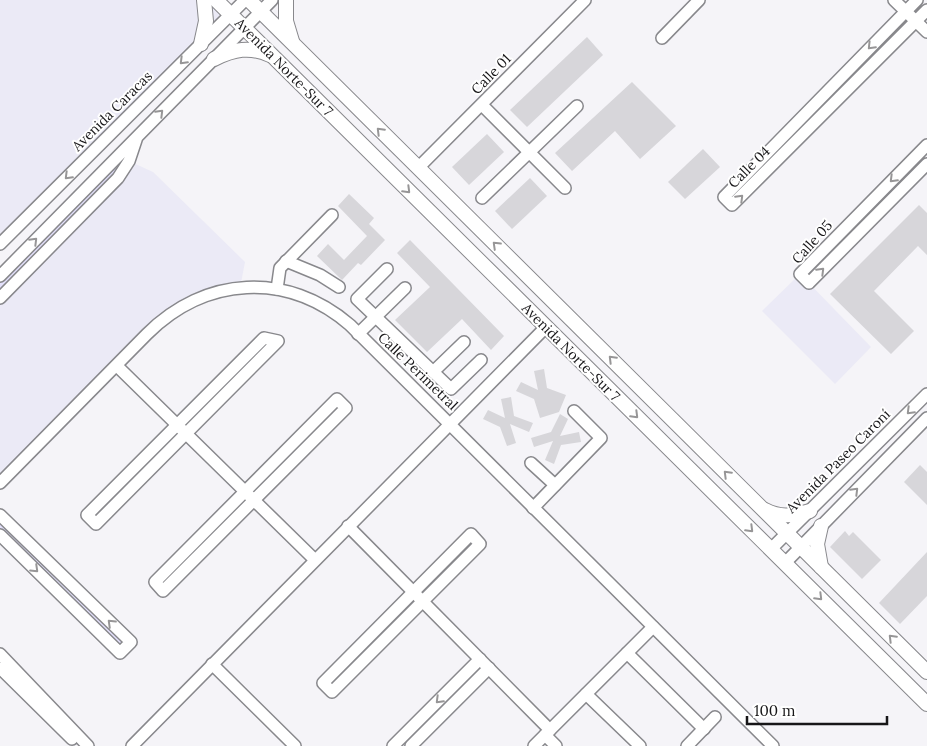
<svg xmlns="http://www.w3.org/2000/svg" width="927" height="746" font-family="Lora,serif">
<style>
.built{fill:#ebeaf6}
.green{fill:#e4e1fc}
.building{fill:#d7d6da}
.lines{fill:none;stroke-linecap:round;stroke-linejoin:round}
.minor-casing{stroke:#88888c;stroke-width:14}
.major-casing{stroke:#88888c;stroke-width:16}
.minor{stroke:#fff;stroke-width:11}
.major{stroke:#fff;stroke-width:14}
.oneway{stroke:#979697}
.labels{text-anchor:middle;stroke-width:4;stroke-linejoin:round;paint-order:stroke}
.street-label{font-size:14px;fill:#171618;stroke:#fff}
</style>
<rect width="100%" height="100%" fill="#f5f4f8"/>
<g class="built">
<polygon points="0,0 216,0 230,14 0,244"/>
<polygon points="129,161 153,172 245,262 240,288 186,304 0,483 0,276"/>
<polygon points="800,274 871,347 835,384 762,311"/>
</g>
<g class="green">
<polygon points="137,136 129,161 0,298 0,276"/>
<polygon points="0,515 131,642 120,653 0,535"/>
</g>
<g class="building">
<polygon points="587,37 603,55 527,127 510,110"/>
<polygon points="632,82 676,126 640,159 615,131 572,171 555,153"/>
<polygon points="487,134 504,152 469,185 452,167"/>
<polygon points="703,149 720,167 685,199 668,182"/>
<polygon points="530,178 547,196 512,229 495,211"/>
<polygon points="349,194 374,218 369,224 385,240 361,265 358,263 342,280 317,256 328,244 344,260 367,236 338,206"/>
<polygon points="919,205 927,213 927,255 918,246 874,291 914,331 891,354 830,294"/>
<polygon points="410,240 504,336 491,350 462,319 427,352 395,320 430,287 397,253"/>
<polygon points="544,369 547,388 566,395 559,412 540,418 534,399 516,391 521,382 538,390 534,371"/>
<polygon points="511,397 514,416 533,423 529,432 510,424 516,443 507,446 500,427 483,419 488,410 505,418 501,399"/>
<polygon points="560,414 568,419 560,436 579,432 581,442 561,445 554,464 545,460 553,441 534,447 531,438 551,432"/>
<polygon points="920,465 927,472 927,505 904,482"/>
<polygon points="845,531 849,536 853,532 881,560 862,579 830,547"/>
<polygon points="927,552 927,596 900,624 879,603"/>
</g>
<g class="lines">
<g class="minor-casing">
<g id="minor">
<polyline points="894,0 927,32"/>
<polyline points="917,0 724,197 732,205 927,10"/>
<polyline points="662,38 699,0"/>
<polyline points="482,105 565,188"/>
<polyline points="927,145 800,274 809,283 927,164"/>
<polyline points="418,168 585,0"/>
<polyline points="482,198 577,106"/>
<polyline points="0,244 245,0"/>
<polyline points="286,261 320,275 339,287"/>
<polyline points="387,269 357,299 451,389 481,360"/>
<polyline points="0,276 272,0"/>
<polyline points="277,289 280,268 332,215"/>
<polyline points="0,298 118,178 129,161 136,140"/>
<polyline points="358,334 405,288"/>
<polygon points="264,338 278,341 96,524 87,515"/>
<polyline points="117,366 315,560"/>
<polyline points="433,372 464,342"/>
<polygon points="337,399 346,408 163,591 155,582"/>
<polyline points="531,463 555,485"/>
<path d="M 0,483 L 147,334 C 205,276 287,271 350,325 L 773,746"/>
<polyline points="533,508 601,438 574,411"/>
<polyline points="0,515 131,642 120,653 0,535"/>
<polyline points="348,526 550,730"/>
<polygon points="471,534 480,544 332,692 323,683"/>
<polyline points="771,549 927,394"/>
<polyline points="785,563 927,418"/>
<polyline points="627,653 704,729"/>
<polyline points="0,654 88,746"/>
<polyline points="212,664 295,746"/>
<polyline points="0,668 72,739"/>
<polyline points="586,694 640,746"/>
<polyline points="545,735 556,746"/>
<polyline points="132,746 546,327"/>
<polyline points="393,746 480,659"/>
<polyline points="411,746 489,668"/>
<polyline points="534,746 653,627"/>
<polyline points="687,746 715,717"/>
</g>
</g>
<g class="major-casing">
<g id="major">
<polyline points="216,0 927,704"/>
<polyline points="249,0 927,672"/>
<polyline points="286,0 286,21 292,41"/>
<polyline points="201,44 206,21 204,0"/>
<path d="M 214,59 C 234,49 250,46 270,55"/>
<path d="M 765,510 C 780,518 793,516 810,511"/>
<polyline points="821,567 817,544 821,526"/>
</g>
</g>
<use href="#minor" class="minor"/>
<use href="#major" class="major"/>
</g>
<defs><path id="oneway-chevron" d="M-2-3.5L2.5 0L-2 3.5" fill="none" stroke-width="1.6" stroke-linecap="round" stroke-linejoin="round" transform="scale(1.25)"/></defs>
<g class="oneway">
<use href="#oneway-chevron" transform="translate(871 46) rotate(134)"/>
<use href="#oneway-chevron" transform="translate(183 61) rotate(135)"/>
<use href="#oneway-chevron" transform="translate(160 113) rotate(-45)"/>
<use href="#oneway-chevron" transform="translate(380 131) rotate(-135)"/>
<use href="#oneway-chevron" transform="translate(68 176) rotate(135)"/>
<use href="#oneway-chevron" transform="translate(893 179) rotate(135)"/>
<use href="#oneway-chevron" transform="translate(407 190) rotate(45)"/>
<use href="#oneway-chevron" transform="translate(740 198) rotate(-45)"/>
<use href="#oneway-chevron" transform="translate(34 241) rotate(-45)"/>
<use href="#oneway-chevron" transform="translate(496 245) rotate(-136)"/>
<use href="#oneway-chevron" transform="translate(821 271) rotate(-45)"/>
<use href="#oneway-chevron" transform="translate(612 359) rotate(-135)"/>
<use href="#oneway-chevron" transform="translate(910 411) rotate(135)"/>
<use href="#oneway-chevron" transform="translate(635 415) rotate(45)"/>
<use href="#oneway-chevron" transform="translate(727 474) rotate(-135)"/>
<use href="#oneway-chevron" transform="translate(855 491) rotate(-45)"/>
<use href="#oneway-chevron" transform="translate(750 529) rotate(45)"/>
<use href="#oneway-chevron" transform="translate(35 569) rotate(44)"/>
<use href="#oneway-chevron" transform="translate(819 597) rotate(45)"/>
<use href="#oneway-chevron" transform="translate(111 623) rotate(-136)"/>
<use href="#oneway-chevron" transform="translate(892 638) rotate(-135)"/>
<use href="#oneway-chevron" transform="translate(439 700) rotate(135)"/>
</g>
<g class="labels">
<g class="street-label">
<text transform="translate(284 67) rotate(45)" y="5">Avenida Norte-Sur 7</text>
<text transform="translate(491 74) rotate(-46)" y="5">Calle 01</text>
<text transform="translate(112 111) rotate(-45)" y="5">Avenida Caracas</text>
<text transform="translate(749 167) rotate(-45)" y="5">Calle 04</text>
<text transform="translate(812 242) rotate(-48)" y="5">Calle 05</text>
<text transform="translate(571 352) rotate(45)" y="5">Avenida Norte-Sur 7</text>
<text transform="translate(418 371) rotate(44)" y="5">Calle Perimetral</text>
<text transform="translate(838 461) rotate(-45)" y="5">Avenida Paseo Caroní</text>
</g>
</g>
<path d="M747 716v8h140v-8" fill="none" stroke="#171618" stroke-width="2.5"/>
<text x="754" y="716" font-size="15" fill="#171618" stroke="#ffffff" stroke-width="4" paint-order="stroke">100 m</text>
</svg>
